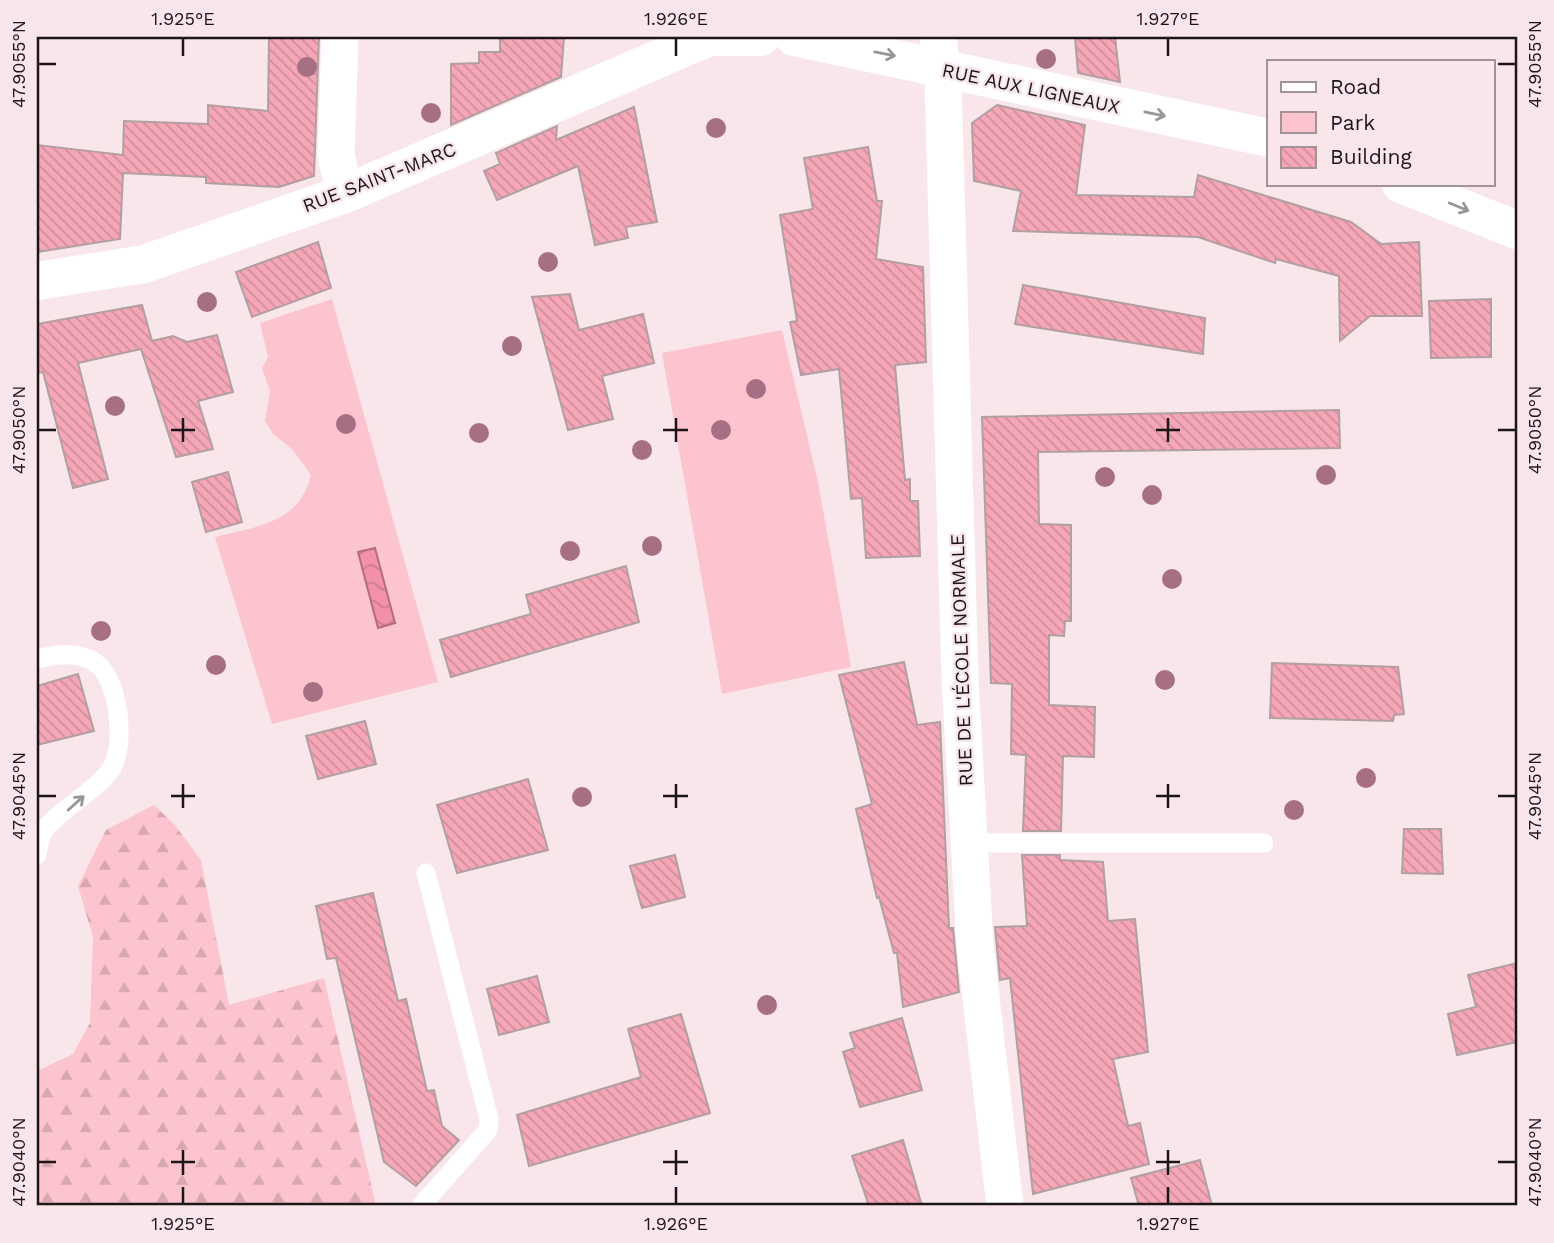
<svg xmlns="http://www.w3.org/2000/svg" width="1554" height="1243" font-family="'Work Sans',sans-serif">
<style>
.green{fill:#fcc4cf}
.forest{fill:url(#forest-firs)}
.water{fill:url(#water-waves);stroke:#b26c7d;stroke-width:2}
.building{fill:url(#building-back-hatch);stroke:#b19fa2;stroke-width:2}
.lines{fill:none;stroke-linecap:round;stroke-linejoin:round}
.service{stroke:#fff;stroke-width:19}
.minor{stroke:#fff;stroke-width:37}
.tertiary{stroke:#fff;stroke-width:38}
.tree{fill:#a76f83}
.oneway{stroke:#999697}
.ticks{fill:none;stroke:#1d1618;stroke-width:2.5}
.labels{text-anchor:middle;stroke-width:5;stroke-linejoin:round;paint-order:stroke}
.street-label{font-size:19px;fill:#1d1618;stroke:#f9e6ea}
.neatline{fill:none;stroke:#1d1618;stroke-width:2.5}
.ticks-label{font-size:18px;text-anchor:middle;fill:#1d1618}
</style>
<defs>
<pattern id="forest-firs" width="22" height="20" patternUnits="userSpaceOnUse" patternTransform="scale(1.75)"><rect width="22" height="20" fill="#fcc4cf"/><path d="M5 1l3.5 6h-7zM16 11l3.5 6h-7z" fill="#d8a8b1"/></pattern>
<pattern id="water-waves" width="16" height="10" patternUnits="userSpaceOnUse" patternTransform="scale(1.75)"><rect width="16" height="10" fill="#f291a8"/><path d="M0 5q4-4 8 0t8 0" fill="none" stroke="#cf7c90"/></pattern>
<pattern id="building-back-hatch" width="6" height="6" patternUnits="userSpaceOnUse" patternTransform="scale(1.75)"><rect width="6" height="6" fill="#f5a6b7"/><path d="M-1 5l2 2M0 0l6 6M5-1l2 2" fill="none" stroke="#d28e9d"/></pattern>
</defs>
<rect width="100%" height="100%" fill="#f9e6ea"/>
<g class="green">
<path d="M 332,299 L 438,682 L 272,724 L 215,537 C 257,526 299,524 311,475 L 292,449 L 273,434 L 265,421 L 270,391 L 262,368 L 268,357 L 260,323 Z"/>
<polygon points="782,330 818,482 851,667 722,694 662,353"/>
</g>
<polygon class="forest" points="154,805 174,824 201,860 229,1005 324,978 376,1206 37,1206 37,1071 73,1054 90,1023 93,937 78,886 106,830"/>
<polygon class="water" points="375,548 395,623 378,628 358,552"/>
<g class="building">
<polygon points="269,37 319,37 314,176 279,187 206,183 206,177 123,173 120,239 37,252 37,145 123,155 124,121 208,124 208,105 268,111"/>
<polygon points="500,37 564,37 561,77 451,125 451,64 479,63 479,52 500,52"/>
<polygon points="1075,37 1115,37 1120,82 1078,73"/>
<polygon points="997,105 1085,125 1076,195 1194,197 1198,175 1351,222 1381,244 1419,242 1422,316 1370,316 1340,341 1339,276 1276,259 1275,263 1198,237 1013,231 1021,191 974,181 972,123"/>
<polygon points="634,107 657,222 626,227 628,238 595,245 578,166 497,200 484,171 500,164 496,153 557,126 556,140"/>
<polygon points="868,147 877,201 882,201 876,259 923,267 926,362 895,365 905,480 910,479 910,501 918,501 920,556 866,558 862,498 851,499 839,369 801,375 790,322 797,321 780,215 813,209 804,158"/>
<polygon points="318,242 331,288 252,317 236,272"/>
<polygon points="1023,285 1205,318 1203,354 1015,324"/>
<polygon points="570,294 579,330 643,314 654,363 602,376 613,419 568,430 532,297"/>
<polygon points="1491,299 1491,357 1431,358 1429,301"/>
<polygon points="142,305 152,341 173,336 187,342 217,335 233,392 198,401 213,449 176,457 141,349 78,363 108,479 73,488 43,372 37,373 37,324"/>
<polygon points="1339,410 1340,448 1038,452 1039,524 1071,525 1071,621 1065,621 1064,636 1049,635 1049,705 1095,707 1094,757 1063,756 1061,831 1023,831 1026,755 1011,754 1012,684 991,683 982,417"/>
<polygon points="228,472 242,522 206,532 192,482"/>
<polygon points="626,566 639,622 451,677 440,640 531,614 526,595"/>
<polygon points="904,662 917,725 940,722 949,928 953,928 959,992 903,1007 897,953 894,953 879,897 877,898 856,809 872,804 839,675"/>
<polygon points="1272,663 1398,667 1404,714 1394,715 1393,721 1270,718"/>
<polygon points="78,674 94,731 37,745 37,686"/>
<polygon points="365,721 376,764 318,779 306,736"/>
<polygon points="528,779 548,850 457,873 437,805"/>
<polygon points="1404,829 1441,829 1443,874 1402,873"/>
<polygon points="675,855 685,897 642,908 630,866"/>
<polygon points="1022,855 1060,855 1060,860 1103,862 1108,921 1135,919 1148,1052 1113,1059 1128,1126 1140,1123 1149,1164 1033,1194 1010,978 1000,980 995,927 1027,926"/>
<polygon points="373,893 398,1001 406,999 427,1091 434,1090 442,1126 459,1140 416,1186 384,1162 336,958 327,959 316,906"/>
<polygon points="1517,963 1517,1042 1457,1055 1448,1014 1476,1007 1468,975"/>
<polygon points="537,976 549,1022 499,1035 487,989"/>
<polygon points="681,1014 710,1113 529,1166 517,1115 641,1077 628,1029"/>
<polygon points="902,1018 922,1090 860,1107 843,1052 855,1048 850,1033"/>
<polygon points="903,1140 922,1206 869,1206 852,1156"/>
<polygon points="1200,1160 1212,1206 1139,1206 1131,1178"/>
</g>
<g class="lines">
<g class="service">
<path d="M 37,659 C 58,654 86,650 102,669 C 120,690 126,751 109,772 C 94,792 53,814 42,834 C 39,840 38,849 37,855"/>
<polyline points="969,843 1264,843"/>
<polyline points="421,1206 488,1130 489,1119 426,873"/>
</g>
<g class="minor">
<polyline points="340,37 336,156 345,194"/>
<polyline points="938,37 943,82 960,679 975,946 1005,1206"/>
</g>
<g class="tertiary">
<polyline points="709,37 761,37"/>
<polyline points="794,37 1269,138"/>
<polyline points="1401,184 1517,230"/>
<polyline points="37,281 144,264 345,194 709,37"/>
</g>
</g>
<g class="tree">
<circle cx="1046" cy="59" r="10"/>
<circle cx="307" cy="67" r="10"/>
<circle cx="431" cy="113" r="10"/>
<circle cx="716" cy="128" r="10"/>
<circle cx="548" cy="262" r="10"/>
<circle cx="207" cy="302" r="10"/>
<circle cx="512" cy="346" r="10"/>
<circle cx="756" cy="389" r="10"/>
<circle cx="115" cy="406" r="10"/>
<circle cx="346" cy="424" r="10"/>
<circle cx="721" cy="430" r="10"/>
<circle cx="479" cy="433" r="10"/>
<circle cx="642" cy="450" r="10"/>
<circle cx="1326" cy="475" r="10"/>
<circle cx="1105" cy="477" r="10"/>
<circle cx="1152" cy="495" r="10"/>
<circle cx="652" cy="546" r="10"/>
<circle cx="570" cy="551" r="10"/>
<circle cx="1172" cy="579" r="10"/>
<circle cx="101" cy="631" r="10"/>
<circle cx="216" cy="665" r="10"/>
<circle cx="1165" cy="680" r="10"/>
<circle cx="313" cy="692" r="10"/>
<circle cx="1366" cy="778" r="10"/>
<circle cx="582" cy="797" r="10"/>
<circle cx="1294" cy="810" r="10"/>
<circle cx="767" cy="1005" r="10"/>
</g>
<defs><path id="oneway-shaft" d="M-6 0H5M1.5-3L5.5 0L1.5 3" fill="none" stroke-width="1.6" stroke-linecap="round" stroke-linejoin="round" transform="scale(1.75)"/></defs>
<g class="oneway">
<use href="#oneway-shaft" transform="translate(885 54) rotate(11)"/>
<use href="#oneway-shaft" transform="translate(1155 114) rotate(12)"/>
<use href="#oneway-shaft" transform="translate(1459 207) rotate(22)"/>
<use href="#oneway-shaft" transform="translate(76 803) rotate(-42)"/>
</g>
<path class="ticks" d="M 183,38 L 183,56M 676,38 L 676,56M 1168,38 L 1168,56M 38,64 L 56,64M 1498,64 L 1516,64M 183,418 L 183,442M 676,418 L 676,442M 1168,418 L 1168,442M 38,430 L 56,430M 171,430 L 195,430M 663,430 L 688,430M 1156,430 L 1180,430M 1498,430 L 1516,430M 183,784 L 183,808M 676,784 L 676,808M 1168,784 L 1168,808M 38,796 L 56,796M 171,796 L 195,796M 663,796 L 688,796M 1156,796 L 1180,796M 1498,796 L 1516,796M 183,1150 L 183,1175M 676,1150 L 676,1175M 1168,1150 L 1168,1175M 38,1162 L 56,1162M 171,1162 L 195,1162M 663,1162 L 688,1162M 1156,1162 L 1180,1162M 1498,1162 L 1516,1162M 183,1187 L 183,1204M 676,1187 L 676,1204M 1168,1187 L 1168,1204"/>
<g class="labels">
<g class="street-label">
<text transform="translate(1031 88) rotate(12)" y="7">RUE AUX LIGNEAUX</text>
<text transform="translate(379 177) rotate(-21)" y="7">RUE SAINT-MARC</text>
<text transform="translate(961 660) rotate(-92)" y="7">RUE DE L'ÉCOLE NORMALE</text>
</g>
</g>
<rect width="1554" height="1243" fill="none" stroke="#f9e6ea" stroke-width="77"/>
<rect x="1267" y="60" width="228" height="126" fill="#f9e6ea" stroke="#a19396" stroke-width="2"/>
<rect x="1281" y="82" width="35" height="10" fill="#ffffff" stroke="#a19396" stroke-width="2"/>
<text x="1330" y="94" font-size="21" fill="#1d1618">Road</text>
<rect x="1281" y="112" width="35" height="21" fill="#fcc4cf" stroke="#a19396" stroke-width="2"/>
<text x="1330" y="130" font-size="21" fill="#1d1618">Park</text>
<rect x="1281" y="147" width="35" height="21" fill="url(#building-back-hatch)" stroke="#a19396" stroke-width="2"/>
<text x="1330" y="164" font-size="21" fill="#1d1618">Building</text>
<rect x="38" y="38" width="1478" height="1166" class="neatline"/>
<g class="ticks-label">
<text x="183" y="25">1.925°E</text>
<text x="676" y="25">1.926°E</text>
<text x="1168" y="25">1.927°E</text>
<text transform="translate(19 64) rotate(-90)" y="6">47.9055°N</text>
<text transform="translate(1535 64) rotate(-90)" y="6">47.9055°N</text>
<text transform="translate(19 430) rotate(-90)" y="6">47.9050°N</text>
<text transform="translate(1535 430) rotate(-90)" y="6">47.9050°N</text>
<text transform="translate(19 796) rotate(-90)" y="6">47.9045°N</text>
<text transform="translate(1535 796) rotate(-90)" y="6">47.9045°N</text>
<text transform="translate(19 1162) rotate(-90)" y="6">47.9040°N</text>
<text transform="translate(1535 1162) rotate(-90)" y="6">47.9040°N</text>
<text x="183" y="1230">1.925°E</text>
<text x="676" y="1230">1.926°E</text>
<text x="1168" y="1230">1.927°E</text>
</g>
</svg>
